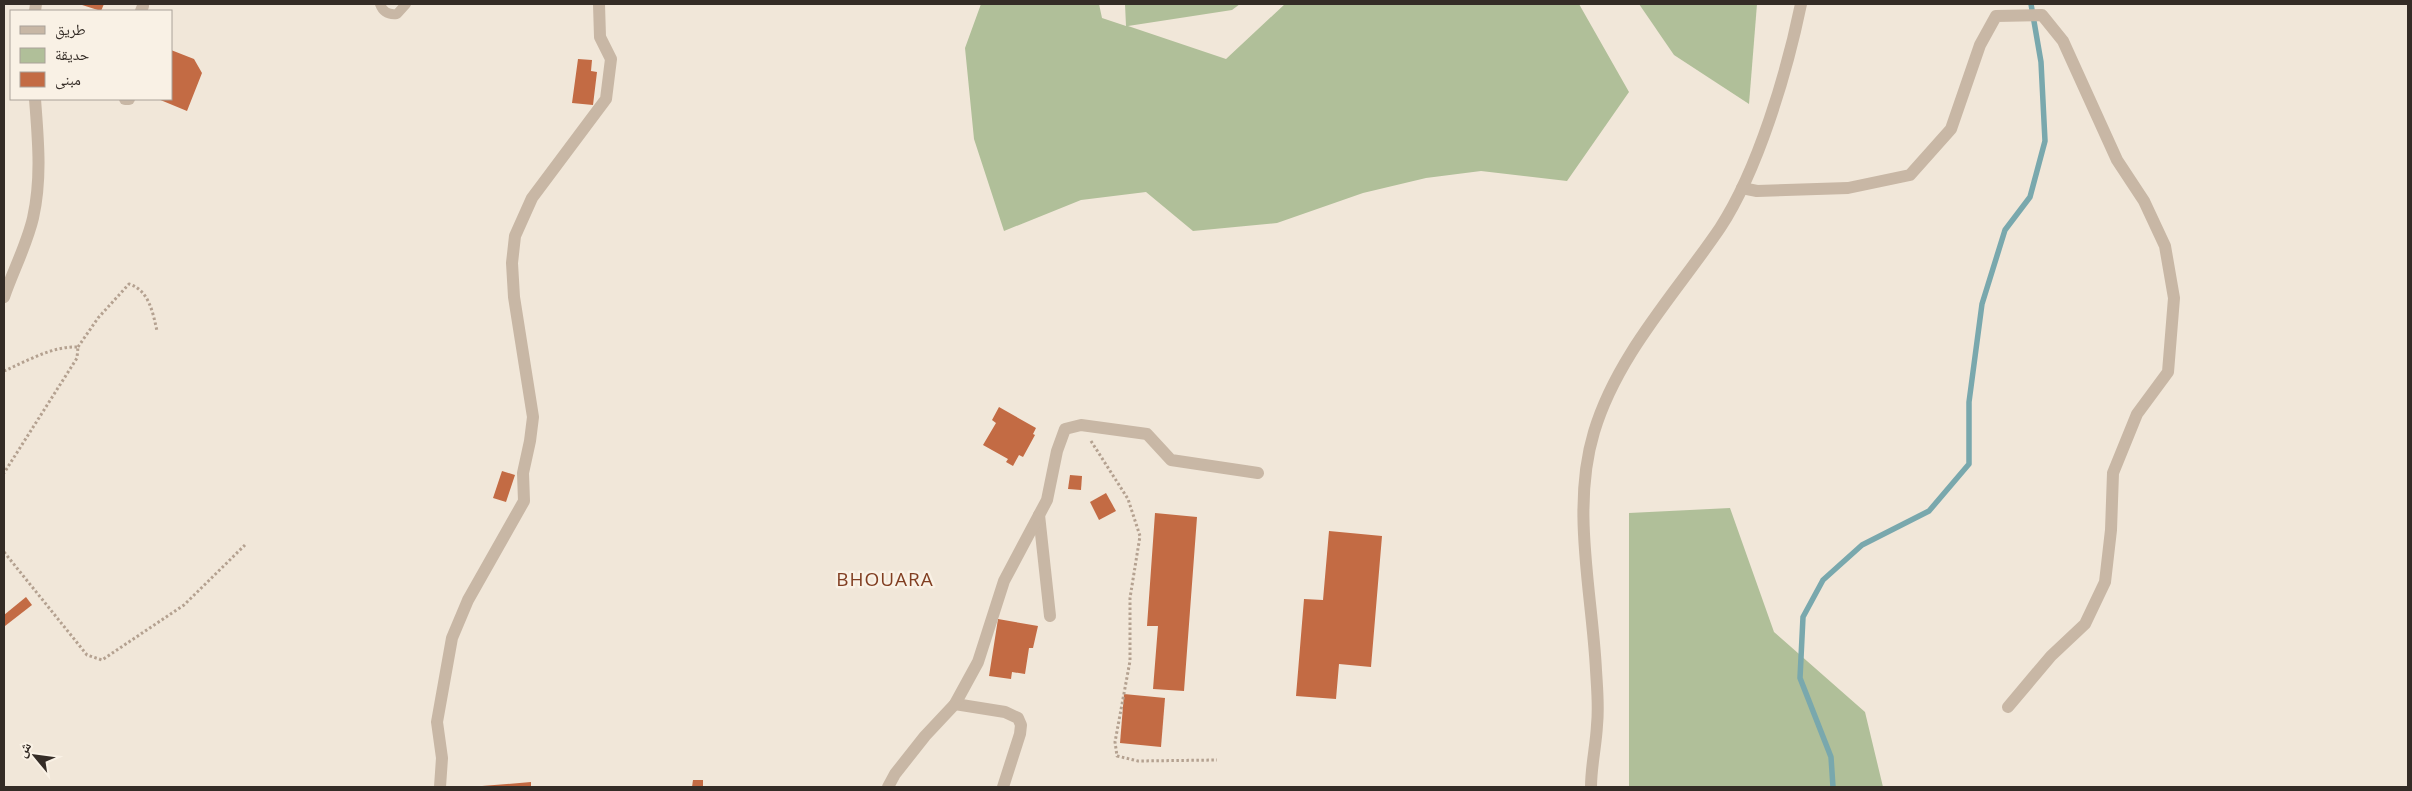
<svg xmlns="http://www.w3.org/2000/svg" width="2412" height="791" font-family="'Open Sans','Noto Naskh Arabic',sans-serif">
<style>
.green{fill:#b0bf99}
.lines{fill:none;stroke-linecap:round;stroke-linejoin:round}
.stream{stroke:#79a8ad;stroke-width:5.5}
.building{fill:#c36b44}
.path{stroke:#b4a190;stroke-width:3;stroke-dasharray:2.5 2.5;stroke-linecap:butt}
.lane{stroke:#c8b7a5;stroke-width:10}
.street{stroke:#c8b7a5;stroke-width:12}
.labels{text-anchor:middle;stroke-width:5;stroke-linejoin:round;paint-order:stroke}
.quarter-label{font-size:19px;letter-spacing:1px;fill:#813e21;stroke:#f9f1e5}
</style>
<rect width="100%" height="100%" fill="#f1e7d9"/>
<g class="green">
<polygon points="981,4 1099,4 1102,18 1126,26 1125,4 1240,4 1232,10 1128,26 1226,59 1285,4 1579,4 1629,92 1567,181 1481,171 1426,178 1363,193 1277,223 1193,231 1146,192 1081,200 1004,231 974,139 965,48"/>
<polygon points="1639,4 1757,4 1749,104 1674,55"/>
<polygon points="1730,508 1774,632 1865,712 1883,787 1629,787 1629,513"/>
</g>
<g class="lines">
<polyline class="stream" points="1833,787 1831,757 1800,678 1803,617 1823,580 1862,545 1929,511 1969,464 1969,402 1982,304 2005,230 2030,197 2045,141 2041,62 2031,4"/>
</g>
<g class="building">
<polygon points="79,4 104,4 101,11"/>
<polygon points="171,50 194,59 202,73 187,111 158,99 171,99"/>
<polygon points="578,59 592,60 591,71 597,72 593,105 572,103"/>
<polygon points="999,407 1036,428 1033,434 1035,435 1023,457 1019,455 1013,466 1006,462 1008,459 983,445 996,423 992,420"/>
<polygon points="502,471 515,475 506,502 493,498"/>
<polygon points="1070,475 1082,476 1081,490 1068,489"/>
<polygon points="1106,493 1116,511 1099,520 1090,502"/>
<polygon points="1155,513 1197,517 1184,691 1153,689 1158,626 1147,626"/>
<polygon points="1329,531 1382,536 1371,667 1339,664 1336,699 1296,696 1304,599 1323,600"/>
<polygon points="26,597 32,605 5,626 4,615"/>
<polygon points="998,619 1038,626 1033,648 1029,648 1025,674 1012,672 1011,679 989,676"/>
<polygon points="1124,694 1165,698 1161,747 1120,743"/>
<polygon points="693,780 703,780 703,787 692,787"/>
<polygon points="531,782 531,787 482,787 482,786"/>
</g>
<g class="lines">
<g class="path">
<path d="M 78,347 L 98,318 L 129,284 C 149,290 153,313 157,331"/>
<path d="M 4,371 C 27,361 52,346 78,347 L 77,358 L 4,473"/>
<polyline points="1091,441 1128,499 1140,536 1130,598 1130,661 1115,742 1117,756 1138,761 1217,760"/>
<polyline points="4,552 87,655 102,660 184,605 245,545"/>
</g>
<path class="lane" d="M 380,4 C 383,12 388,15 397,14 L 406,4"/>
<g class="street">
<polyline points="35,11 36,4"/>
<polyline points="141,11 143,6"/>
<polyline points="125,99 129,99"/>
<polyline points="1742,188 1757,191 1848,188 1910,175 1951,129 1980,45 1996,16 2042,15 2063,41 2117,160 2144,201 2165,246 2174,298 2168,372 2137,414 2113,473 2111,530 2105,582 2085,624 2051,656 2008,707"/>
<path d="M 4,297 C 13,271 27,244 33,218 C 42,178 38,139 35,99"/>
<polyline points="1039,515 1050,616"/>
<polyline points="955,704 1005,712 1018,718 1021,725 1020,734 1003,787"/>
<polyline points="440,787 442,758 437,722 452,638 468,600 524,501 523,473 530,441 533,417 514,297 512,263 515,236 532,198 606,99 611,59 600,37 599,4"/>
<polyline points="888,787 895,774 925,736 955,704 978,662 1004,581 1047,500 1057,451 1065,429 1081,425 1147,434 1171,460 1258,473"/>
<path d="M 1591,787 C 1591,766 1596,746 1597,725 C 1599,707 1597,688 1596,670 C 1592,592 1571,508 1594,432 C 1617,355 1676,293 1720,228 C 1758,170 1787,72 1801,4"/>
</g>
</g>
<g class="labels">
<g class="quarter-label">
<text x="885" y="586">BHOUARA</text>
</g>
</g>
<rect width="2412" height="791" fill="none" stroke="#342c26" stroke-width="10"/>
<rect x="10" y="10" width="162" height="90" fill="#f9f1e5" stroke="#aaa299"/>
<rect x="20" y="26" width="25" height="8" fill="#c8b7a5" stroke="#aaa299"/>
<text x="55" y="35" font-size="15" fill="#342c26">طريق</text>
<rect x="20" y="48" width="25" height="15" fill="#b0bf99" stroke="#aaa299"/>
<text x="55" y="60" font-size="15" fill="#342c26">حديقة</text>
<rect x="20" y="72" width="25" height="15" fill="#c36b44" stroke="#aaa299"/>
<text x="55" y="85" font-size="15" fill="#342c26">مبنى</text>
<g transform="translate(35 756) rotate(299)" stroke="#f9f1e5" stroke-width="4" paint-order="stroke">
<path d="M0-4L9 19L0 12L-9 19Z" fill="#342c26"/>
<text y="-8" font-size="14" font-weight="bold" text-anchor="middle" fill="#342c26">ش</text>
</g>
</svg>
